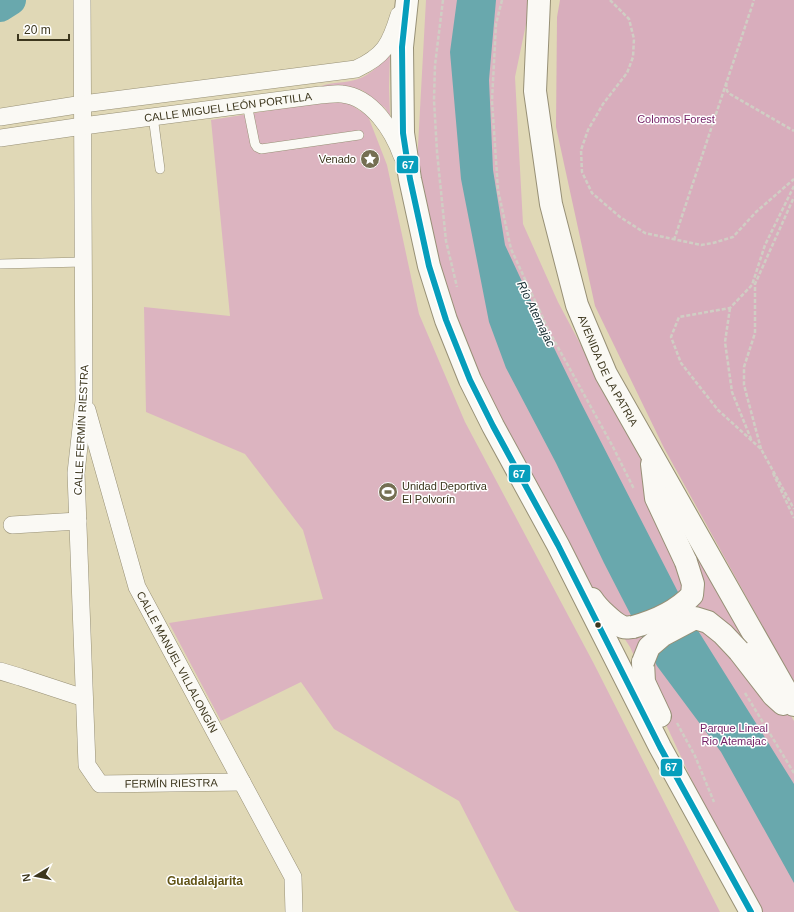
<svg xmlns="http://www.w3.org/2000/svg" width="794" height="912" font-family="Arial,sans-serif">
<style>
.green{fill:#dcb4c0}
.forest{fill:#d8adbc}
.water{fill:#69a8ad}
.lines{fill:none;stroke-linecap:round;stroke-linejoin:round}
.river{stroke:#69a8ad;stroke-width:30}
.service-casing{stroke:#979076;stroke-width:10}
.minor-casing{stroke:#979076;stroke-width:18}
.primary-casing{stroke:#979076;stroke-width:24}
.path{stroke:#d0cec4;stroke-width:2.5;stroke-dasharray:4 2;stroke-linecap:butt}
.service{stroke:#faf9f4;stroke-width:9}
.minor{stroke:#faf9f4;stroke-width:17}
.primary{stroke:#faf9f4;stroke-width:22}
.primary-bridge-casing{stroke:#979076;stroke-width:24;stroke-linecap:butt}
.primary-bridge{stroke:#faf9f4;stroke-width:22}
.bus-1-casing{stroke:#fff;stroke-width:9}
.bus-1{stroke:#069ebc;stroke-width:6}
.bus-dot{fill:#3c361d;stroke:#fff;stroke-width:1.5}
.labels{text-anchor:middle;stroke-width:3;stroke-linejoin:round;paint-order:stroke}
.street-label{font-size:11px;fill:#3c361d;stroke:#fff}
.park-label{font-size:11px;fill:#731e64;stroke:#fff}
.poi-label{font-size:11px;fill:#3c361d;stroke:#fff;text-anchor:end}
.water-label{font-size:12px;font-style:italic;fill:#182d32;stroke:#fff}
.neighbourhood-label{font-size:12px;font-weight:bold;fill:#615315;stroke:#fff}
.line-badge{stroke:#fff;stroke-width:1.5}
.badge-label{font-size:11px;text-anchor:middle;font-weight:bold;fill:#fff}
</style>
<rect width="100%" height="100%" fill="#e0d8b6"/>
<g class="green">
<polygon points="426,0 531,0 515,77 523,224 558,302 652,479 794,721 794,912 762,912 702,802 630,647 569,554 452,320 417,164"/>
<path d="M 390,54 L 389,87 L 390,116 L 385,108 L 362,90 L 330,88 L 321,86 C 333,82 347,83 358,79 C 370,75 382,63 390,54 Z"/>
<polygon points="342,99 368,116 387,165 419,314 465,422 593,662 720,912 520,912 515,910 459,801 334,729 301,682 221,721 169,623 323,599 303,530 245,454 146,412 144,307 230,316 211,120"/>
</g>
<polygon class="forest" points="560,0 794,0 794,683 664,448 595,306 556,127 557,17"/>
<polygon class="water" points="457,0 496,0 489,80 493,170 505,245 532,303 581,403 697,629 794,784 794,883 721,752 657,666 604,563 556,463 506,368 489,322 461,179 450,52"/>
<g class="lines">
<polyline class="river" points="0,7 11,0"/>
<g class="service-casing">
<g id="service">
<polyline points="247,104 255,144 257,147 261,149 359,135"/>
<polyline points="153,116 160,169"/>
<polyline points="0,264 83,262"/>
</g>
</g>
<g class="minor-casing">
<g id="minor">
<path id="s1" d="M 82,0 L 84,401 L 76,473 L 87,765 L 100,784 L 242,782"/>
<path d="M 0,117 L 83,104 L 356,69 C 384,56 390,45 399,15"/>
<path id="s2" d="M 0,138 L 83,126 L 320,95 C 327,95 335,93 342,94 C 372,97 393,131 402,156"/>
<path id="s3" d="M 87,410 L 137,587 L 293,877 L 294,912"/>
<polyline points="12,525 78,521"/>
<polyline points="0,671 20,677 84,698"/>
</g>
</g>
<g class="primary-casing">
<g id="primary">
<polyline points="407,0 402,47 403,133 410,179 429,266 446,320 470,380 493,426 558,545 660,747 751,912"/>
<path id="s4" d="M 539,0 L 535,91 L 551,204 L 577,305 L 606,374 L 794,705"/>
<polyline points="652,464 656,498 686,562"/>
<path d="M 592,599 C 597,607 614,624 623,627 C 626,628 630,627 633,627"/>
<polyline points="739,651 773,695 783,704"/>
<polyline points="643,662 644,682 660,716"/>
</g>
</g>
<g class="path">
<polyline points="443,0 435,65 434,100 437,152 446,241 457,287"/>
<polyline points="502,0 496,24 492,101 498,190 511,249 550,333 613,447 634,489"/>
<polyline points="610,0 629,19 634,39 633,57 627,73 603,104 588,130 581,150 582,172 592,193 620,217 645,233 701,245 713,243 733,237 756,212 794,179"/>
<polyline points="726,83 727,91 730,94 794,131"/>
<polyline points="794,186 765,245 752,285 730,308 679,317 671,337 681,363 718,410 761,449 794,509"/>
<polyline points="674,240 754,0"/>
<polyline points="730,308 725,342 732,392 751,439"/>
<polyline points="761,449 744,385 744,367 755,333 755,284 794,197"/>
<polyline points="773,473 794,518"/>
<polyline points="745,693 794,773"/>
<polyline points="677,723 695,756 714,802"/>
</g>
<use href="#service" class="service"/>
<use href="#minor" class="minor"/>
<use href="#primary" class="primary"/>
<g class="primary-bridge-casing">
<g id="primary-bridge">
<path d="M 633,627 C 655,621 676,612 692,595 L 693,584 L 686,562"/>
<polyline points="643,662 649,647 663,635 695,618 708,622 723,634 739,651"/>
</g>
</g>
<use href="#primary-bridge" class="primary-bridge"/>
<g class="bus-1-casing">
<polyline id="bus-1" points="407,0 402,47 403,133 410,179 429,266 446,320 470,380 493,426 558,545 660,747 751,912"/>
</g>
<use href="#bus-1" class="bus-1"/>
</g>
<defs>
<g id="sight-disc" transform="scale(1)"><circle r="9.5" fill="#756f53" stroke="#fff"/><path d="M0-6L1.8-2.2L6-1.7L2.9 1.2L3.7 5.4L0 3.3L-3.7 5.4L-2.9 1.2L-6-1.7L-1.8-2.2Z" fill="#fff"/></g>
<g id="stadium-disc" transform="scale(1)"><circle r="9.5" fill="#756f53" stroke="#fff"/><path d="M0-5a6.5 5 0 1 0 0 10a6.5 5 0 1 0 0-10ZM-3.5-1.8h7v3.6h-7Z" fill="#fff"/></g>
</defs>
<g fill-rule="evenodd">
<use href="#sight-disc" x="370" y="159"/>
<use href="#stadium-disc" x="388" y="492"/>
</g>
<circle class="bus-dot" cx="598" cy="625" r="3.5"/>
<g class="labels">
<g class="street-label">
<text dy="4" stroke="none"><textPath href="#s2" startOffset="230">CALLE MIGUEL LEÓN PORTILLA</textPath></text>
<text dy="4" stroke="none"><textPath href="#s4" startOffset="382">AVENIDA DE LA PATRIA</textPath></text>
<text transform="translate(81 430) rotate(-87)" y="4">CALLE FERMÍN RIESTRA</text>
<text dy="4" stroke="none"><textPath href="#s3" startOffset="269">CALLE MANUEL VILLALONGÍN</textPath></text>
<text dy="4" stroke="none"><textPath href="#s1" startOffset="860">FERMÍN RIESTRA</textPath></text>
</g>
<g class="park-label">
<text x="676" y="123">Colomos Forest</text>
<text x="734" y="732">Parque Lineal<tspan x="734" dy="13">Rio Atemajac</tspan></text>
</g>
<g class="poi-label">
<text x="356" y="163">Venado</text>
<text x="402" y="490" text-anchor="start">Unidad Deportiva<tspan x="402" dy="13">El Polvorín</tspan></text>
</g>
<g class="water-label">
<text transform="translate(536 314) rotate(64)" y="4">Río Atemajac</text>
</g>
<g class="neighbourhood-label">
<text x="205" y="885">Guadalajarita</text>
</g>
</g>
<g class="line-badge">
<rect x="396" y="155" width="23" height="19" rx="4" fill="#069ebc"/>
<rect x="508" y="464" width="23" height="19" rx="4" fill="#069ebc"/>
<rect x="660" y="758" width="23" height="19" rx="4" fill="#069ebc"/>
</g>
<g class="badge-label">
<text x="408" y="169">67</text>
<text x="519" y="478">67</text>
<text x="671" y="771">67</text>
</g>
<g transform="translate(36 876) rotate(260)" stroke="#ffffff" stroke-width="3" paint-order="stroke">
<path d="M0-3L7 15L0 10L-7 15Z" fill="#3c361d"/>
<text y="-6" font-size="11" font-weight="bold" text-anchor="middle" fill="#3c361d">N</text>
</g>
<path d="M18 34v6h51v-6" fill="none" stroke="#3c361d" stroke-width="2"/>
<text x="24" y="34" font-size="12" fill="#3c361d" stroke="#ffffff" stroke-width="3" paint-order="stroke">20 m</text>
</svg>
